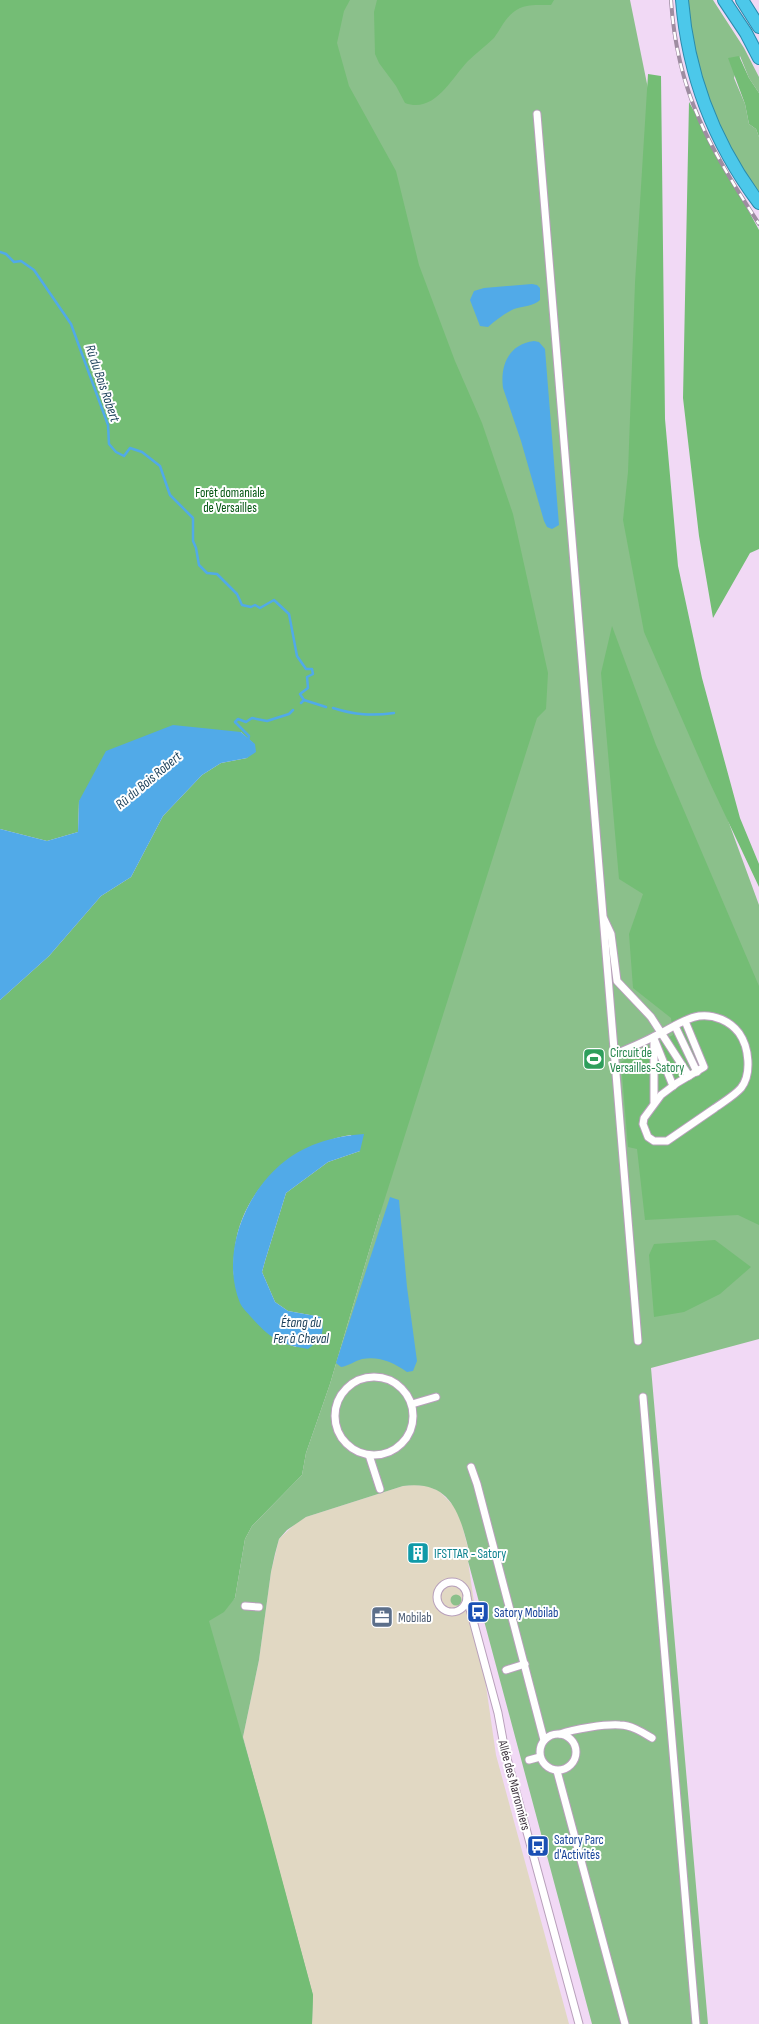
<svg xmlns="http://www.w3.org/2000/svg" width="759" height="2024" font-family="'Sofia Sans Condensed',sans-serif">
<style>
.commercial{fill:#e1d8c3}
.green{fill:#8bc08b}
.forest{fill:#74bd75;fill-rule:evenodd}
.water{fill:#51aae8}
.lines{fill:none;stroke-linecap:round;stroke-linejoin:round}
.stream{stroke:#51aae8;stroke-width:2.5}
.minor-casing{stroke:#b8a0bb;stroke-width:9}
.trunk-casing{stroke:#2a8bab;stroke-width:14}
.minor{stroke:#fff;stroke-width:7}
.trunk{stroke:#4cc8ea;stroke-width:12}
.rail-casing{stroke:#9e8da1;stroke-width:4}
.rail{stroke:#fff;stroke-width:2.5;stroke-dasharray:8;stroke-linecap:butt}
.labels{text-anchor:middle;stroke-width:4;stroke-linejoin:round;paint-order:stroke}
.park-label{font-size:13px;fill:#035611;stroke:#fff}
.leisure-label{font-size:13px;fill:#27864d;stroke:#fff;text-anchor:start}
.culture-label{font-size:13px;fill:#0d838f;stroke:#fff;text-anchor:start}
.transit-label{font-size:13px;fill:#164399;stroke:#fff;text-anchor:start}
.service-label{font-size:13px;fill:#4e5e75;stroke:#fff;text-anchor:start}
.street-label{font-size:13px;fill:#3d333e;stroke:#fff}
.water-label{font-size:14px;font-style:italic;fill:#193e58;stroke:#fff}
</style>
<rect width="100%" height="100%" fill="#f1d9f5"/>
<polygon class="commercial" points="414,1485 427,1486 439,1491 455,1507 460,1517 471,1560 468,1561 496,1755 569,2024 312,2024 313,1995 243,1737 259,1660 271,1572 279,1539 295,1524 306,1517 403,1486"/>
<g class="green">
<path d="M 328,0 L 630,0 L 656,128 L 637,572 L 759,905 L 759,1339 L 651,1368 L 708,2024 L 592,2024 L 468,1561 L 471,1559 C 461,1520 455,1479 403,1486 L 306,1517 L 287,1530 L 279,1539 L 275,1554 L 271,1572 L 259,1660 L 243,1737 L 313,1995 L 312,2024 L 0,2024 L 0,1786 L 235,1598 L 245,1539 L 252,1526 L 302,1475 L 306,1453 L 330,1384 L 380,1214 L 335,58 Z"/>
<polygon points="687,0 713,0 744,48 759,77 759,93 749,78 740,56 734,78 745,104 749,124 756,129 759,137 759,195 723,135 697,68"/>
<circle cx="456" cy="1600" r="5.5"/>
</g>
<g class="forest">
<path d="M 0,0 L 350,0 L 344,11 L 337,43 L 349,86 L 396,171 L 419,265 L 455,361 L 482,423 L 513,514 L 548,673 L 546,709 L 537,718 L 380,1214 L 330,1384 L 306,1453 L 302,1475 L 252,1526 L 245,1539 L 235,1598 L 224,1612 L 209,1621 L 265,1816 L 313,1995 L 312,2024 L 0,2024 L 0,1000 L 49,956 L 101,896 L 131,877 L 163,816 L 202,775 L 221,763 L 247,758 L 254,744 L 241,732 L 79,801 L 78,832 L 47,841 L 0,829 ZM 351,1135 L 360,1151 L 328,1162 L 286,1193 L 265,1261 L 262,1272 L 275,1302 L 288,1311 L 321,1317 L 296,1347 C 268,1339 268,1331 253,1308 C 248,1299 239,1290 235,1280 C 232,1271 234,1256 235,1247 C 243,1187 294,1144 351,1135 Z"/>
<path d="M 377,0 L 554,0 L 551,5 C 542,5 528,4 520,8 C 506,15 502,27 494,38 C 486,46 476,53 468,61 C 451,79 434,114 405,103 L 396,86 L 379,63 L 375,54 L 374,12 Z"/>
<polygon points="739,56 749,78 759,93 759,137 756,129 749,124 745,104 728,58"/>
<polygon points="648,74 661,76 665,419 678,566 702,678 740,818 759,864 759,887 710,783 644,632 623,520 628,472 635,283"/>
<polygon points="689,102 759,230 759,549 750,553 713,618 699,536 683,398"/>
<polygon points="612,626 656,745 759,986 759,1225 738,1215 645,1220 637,1149 628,1147 621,1062 673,1035 671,1018 633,988 629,934 643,894 619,879 601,673"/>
<polygon points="715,1240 751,1267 720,1294 684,1312 654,1317 649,1255 654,1244"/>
</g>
<g class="water">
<path d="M 532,284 L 537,285 L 540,288 L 540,300 C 534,306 523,306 514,309 C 504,314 496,320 488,327 L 480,326 L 470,300 L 474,291 L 484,288 Z"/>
<path d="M 534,341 L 539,342 L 545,349 L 559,525 L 552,529 L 547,527 L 544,521 L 521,441 L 503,388 C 500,365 509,344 534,341 Z"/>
<polygon points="173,725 241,732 255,744 256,752 247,758 221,763 202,775 163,816 131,877 101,896 49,956 0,1000 0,829 47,841 78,832 79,801 106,751"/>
<path d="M 364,1134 L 360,1151 L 328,1162 L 286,1193 L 265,1261 L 262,1272 L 275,1302 L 288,1311 L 321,1317 C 325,1334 322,1338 308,1349 C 279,1344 271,1339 251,1317 C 248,1313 242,1308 240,1303 C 220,1254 245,1192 285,1161 C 308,1143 336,1136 364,1134 Z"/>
<path d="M 390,1197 L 399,1200 L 407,1287 L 417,1361 L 413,1371 L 407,1372 C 393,1362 379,1356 362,1359 C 354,1361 349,1366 341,1367 L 336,1363 Z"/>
</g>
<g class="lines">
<g class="stream">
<polyline points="0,252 6,254 14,262 21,261 34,270 71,324 108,425 109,444 116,452 124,456 130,448 142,452 160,466 170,495 193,518 193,541 196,548 199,565 207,573 217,574 237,594 242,605 251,607 255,605 260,608 274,600 289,614 297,656 306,669 312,669 313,674 307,677 308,688 300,694 304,700 301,703"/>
<polyline points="304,700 326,707"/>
<path d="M 333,708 C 355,715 372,716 394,713"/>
<polyline points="248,741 249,736 235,722 238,719 246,722 252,718 267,721 289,714 293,710"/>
</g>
<g class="minor-casing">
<g id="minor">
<polyline points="537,114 638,1341"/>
<polyline points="604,919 611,934 617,981 651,1017 689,1076"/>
<polyline points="675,1026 697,1072"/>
<polyline points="654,1037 654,1102"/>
<polyline points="655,1041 673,1086"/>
<path d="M 614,1055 C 627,1049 642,1043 655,1036 C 669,1030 684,1018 699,1016 C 714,1014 730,1021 739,1033 C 749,1047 752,1074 741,1088 C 734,1096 723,1102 715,1108 C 699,1119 683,1130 667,1141 L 654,1141 L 648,1137 L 643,1124 L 644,1118 L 661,1095 L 677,1083 L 704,1067 L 685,1021"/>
<circle cx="374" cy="1416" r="39"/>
<polyline points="643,1397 696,2024"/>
<polyline points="412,1404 436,1397"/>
<polyline points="369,1455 380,1489"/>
<polyline points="471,1467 477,1484 544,1740"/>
<circle cx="452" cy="1597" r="15"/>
<polyline points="467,1598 498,1713 505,1751 579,2024"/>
<polyline points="245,1606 259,1607"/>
<polyline points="506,1670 525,1664"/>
<circle cx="558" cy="1752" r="18"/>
<path d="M 560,1734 C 574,1729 605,1724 620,1725 C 631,1725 642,1732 652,1738"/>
<polyline points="529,1760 540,1757"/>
<polyline points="557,1771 625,2024"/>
</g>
</g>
<g class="trunk-casing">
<g id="trunk">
<path d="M 682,0 C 688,75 714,143 759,203"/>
<polyline points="724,0 746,33 759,58"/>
<polyline points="742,0 759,27"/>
</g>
</g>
<use href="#minor" class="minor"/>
<use href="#trunk" class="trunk"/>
<g class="rail-casing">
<path id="rail" d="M 671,0 C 677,93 710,148 759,224"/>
</g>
<use href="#rail" class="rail"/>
</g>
<defs>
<g id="stadium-square" transform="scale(1.15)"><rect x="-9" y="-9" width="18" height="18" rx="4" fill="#2e9e5b" stroke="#fff"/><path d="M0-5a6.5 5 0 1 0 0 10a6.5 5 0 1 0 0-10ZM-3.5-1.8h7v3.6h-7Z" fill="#fff"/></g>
<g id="building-square" transform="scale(1.15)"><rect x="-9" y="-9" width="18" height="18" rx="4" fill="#0f9aa8" stroke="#fff"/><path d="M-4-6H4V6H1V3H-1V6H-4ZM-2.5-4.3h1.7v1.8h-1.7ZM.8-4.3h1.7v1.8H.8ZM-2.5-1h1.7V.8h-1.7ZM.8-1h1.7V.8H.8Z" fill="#fff"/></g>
<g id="bus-square" transform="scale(1.15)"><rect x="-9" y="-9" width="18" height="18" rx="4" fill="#1a4fb4" stroke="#fff"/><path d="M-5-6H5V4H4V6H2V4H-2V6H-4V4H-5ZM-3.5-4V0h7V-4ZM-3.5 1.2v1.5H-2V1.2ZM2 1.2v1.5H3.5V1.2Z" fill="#fff"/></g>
<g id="office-square" transform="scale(1.15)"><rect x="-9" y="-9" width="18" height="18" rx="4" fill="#5c6f8a" stroke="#fff"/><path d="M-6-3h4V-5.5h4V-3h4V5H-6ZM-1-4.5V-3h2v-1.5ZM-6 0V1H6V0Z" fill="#fff"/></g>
</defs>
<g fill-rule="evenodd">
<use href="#stadium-square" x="594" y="1059"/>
<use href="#building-square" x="418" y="1553"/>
<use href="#bus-square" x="478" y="1612"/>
<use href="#office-square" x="382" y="1617"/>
<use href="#bus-square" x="538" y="1846"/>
</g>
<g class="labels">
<g class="park-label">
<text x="230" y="497">Forêt domaniale<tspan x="230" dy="15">de Versailles</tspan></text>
</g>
<g class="leisure-label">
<text x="610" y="1057">Circuit de<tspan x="610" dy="15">Versailles-Satory</tspan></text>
</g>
<g class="culture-label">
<text x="434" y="1558">IFSTTAR - Satory</text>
</g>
<g class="transit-label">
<text x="494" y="1617">Satory Mobilab</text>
<text x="554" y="1844">Satory Parc<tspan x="554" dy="15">d'Activités</tspan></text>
</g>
<g class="service-label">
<text x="398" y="1622">Mobilab</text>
</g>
<g class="street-label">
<text transform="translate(515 1785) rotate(75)" y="5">Allée des Marronniers</text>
</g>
<g class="water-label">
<text transform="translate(103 383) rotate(71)" y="5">Rû du Bois Robert</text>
<text transform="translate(148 780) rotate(-40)" y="5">Rû du Bois Robert</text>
<text x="301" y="1327">Étang du<tspan x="301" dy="16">Fer à Cheval</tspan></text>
</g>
</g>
</svg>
